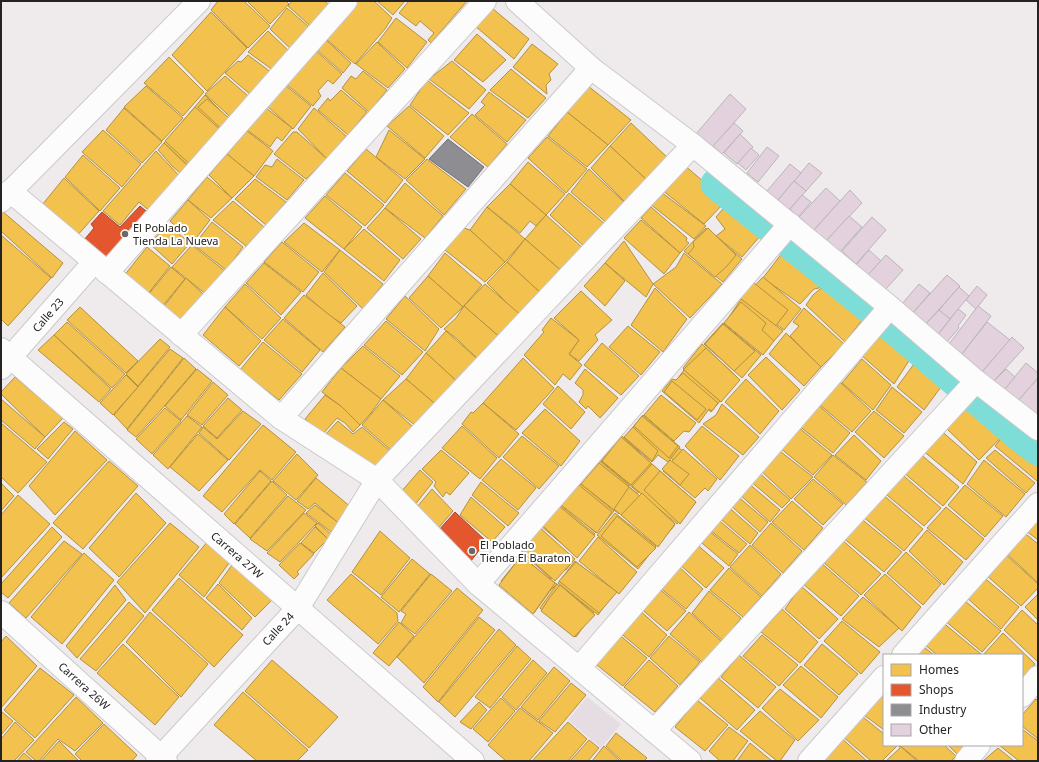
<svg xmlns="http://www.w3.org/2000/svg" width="1039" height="762" font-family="'Noto Sans',sans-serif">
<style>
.built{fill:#e6dde2}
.homes{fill:#f2c14e;stroke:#b49141}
.shops{fill:#e4572e;stroke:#aa472b}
.industry{fill:#8d8d92;stroke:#6e6d71}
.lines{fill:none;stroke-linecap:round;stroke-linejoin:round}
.canal{stroke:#7eddd7;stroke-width:31}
.building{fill:#e3d1dd;stroke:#b9b6b8}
.minor-casing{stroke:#cbc9ca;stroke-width:24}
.minor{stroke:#fdfcfc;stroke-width:22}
.poi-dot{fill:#6b686a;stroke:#fff;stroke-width:1.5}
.labels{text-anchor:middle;stroke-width:4;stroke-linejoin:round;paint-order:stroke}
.poi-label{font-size:11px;fill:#242223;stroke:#fff;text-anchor:start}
.street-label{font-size:11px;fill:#242223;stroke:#fff}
</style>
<rect width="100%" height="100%" fill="#efebed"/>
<polygon class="built" points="587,697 621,724 601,748 568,720"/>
<g class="homes">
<polygon points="218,1 244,1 270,26 248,48 211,10"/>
<polygon points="247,1 286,1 289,4 270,24"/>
<polygon points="292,1 325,1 334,11 317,32 288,6"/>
<polygon points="358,1 374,1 392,18 385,29 355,64 326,39"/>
<polygon points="377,1 405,1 393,15"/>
<polygon points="409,1 467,1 431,43 428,40 434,33 420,21 416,26 399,13"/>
<polygon points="287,8 316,33 296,54 270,29"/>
<polygon points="492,8 529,39 514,59 475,26"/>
<polygon points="211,12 247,48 207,91 172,55"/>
<polygon points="396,18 427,42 407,68 378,42"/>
<polygon points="268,31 293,55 277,73 248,52"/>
<polygon points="477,34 506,60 483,82 454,60"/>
<polygon points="325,39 351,63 343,73 316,49"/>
<polygon points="377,42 405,69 388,88 356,64"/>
<polygon points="532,44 558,64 549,74 551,80 546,85 547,94 513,67"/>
<polygon points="315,50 342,74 333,84 328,80 318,91 321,96 313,106 286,84"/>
<polygon points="248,55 276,76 257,100 225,73 238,61 241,62"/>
<polygon points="169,57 204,92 183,116 144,83"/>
<polygon points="452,61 486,90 469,109 429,79"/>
<polygon points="511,69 546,98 528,118 490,90"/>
<polygon points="363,71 387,90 369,112 342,88 351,76 356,79"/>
<polygon points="225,76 254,101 236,122 205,94"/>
<polygon points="427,80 469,113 448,135 410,105"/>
<polygon points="285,85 311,106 293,129 267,106"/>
<polygon points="146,86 183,118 162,141 124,107"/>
<polygon points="588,86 631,120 608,145 567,112"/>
<polygon points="341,90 367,112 348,135 318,110 328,98 330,101"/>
<polygon points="489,92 526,120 507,142 475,115 485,105 481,102"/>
<polygon points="205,95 234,124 193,170 164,143"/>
<polygon points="207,99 237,125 228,135 198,107"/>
<polygon points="409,106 444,136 425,158 387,126"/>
<polygon points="195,107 225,134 195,169 165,141"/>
<polygon points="124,108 162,142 142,163 106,130"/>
<polygon points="266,108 292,128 282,141 277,137 270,147 247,130"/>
<polygon points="314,108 346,136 327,159 298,129"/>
<polygon points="567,112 608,145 587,167 548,136"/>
<polygon points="472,114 507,144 488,167 450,137"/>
<polygon points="631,123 669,159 649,182 610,146"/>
<polygon points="103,130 141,164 122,187 82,152"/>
<polygon points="389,130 425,159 405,179 376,157"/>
<polygon points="247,131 273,151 254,176 227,154"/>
<polygon points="293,132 297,132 327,159 306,179 274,154"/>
<polygon points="547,137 587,169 566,193 528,158"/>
<polygon points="164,143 193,171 186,178 172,166 158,150"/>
<polygon points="610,146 649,182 627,204 591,168"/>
<polygon points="366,149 403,180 385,203 347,171"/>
<polygon points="156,151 184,181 153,214 139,202 120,225 103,211"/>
<polygon points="227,154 254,176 232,198 209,175"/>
<polygon points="83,155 120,188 100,211 65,177"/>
<polygon points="277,159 304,180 287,200 256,177 265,165 272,167"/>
<polygon points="427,159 466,189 444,215 406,180"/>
<polygon points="528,162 565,194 546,215 510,184"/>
<polygon points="683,164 726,201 704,224 661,189"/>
<polygon points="589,169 626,204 608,224 571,192"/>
<polygon points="345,173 384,205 365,226 326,195"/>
<polygon points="207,177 232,198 211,218 188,200"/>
<polygon points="64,178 99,211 76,237 42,205"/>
<polygon points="255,179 286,202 266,225 235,199"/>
<polygon points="405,183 443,216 425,238 385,208"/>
<polygon points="510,184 546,215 536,226 530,221 520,233 487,207"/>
<polygon points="661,192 706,226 694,239 649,203"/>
<polygon points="569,193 607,226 587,249 550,215"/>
<polygon points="325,196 362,227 344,249 305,218"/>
<polygon points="188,200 210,220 193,242 170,221"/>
<polygon points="233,201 264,227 246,246 213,220"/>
<polygon points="728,203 761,235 742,257 716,236 725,229 716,217"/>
<polygon points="487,207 525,239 505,262 470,230"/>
<polygon points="651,207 687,238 686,241 689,243 680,253 641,218"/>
<polygon points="385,208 421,239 403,259 367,228"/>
<polygon points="2,211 63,263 52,278 1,231 1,212"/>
<polygon points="546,215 585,250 565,274 525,239"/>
<polygon points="641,220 680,253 664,274 624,238"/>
<polygon points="212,222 243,247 226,270 194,245"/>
<polygon points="304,223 340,250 322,272 284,242"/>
<polygon points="167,224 190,243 172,264 150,244"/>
<polygon points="464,228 470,230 505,262 485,282 445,250"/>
<polygon points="706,228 742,259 723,282 684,251"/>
<polygon points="708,228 736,255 727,266 715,277 688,254 694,247 693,242"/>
<polygon points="364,229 400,260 384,281 344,249"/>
<polygon points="1,235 51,278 8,326 1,319"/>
<polygon points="525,239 565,274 544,296 507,262"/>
<polygon points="624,241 653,284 646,297 605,263"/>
<polygon points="282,242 319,272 303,292 264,262"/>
<polygon points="192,245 226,272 207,295 172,267"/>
<polygon points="147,247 170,266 147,295 123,277"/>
<polygon points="786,248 824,280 819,288 814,289 800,304 763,278"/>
<polygon points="340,250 383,284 363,309 324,272"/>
<polygon points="445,253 482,285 463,307 428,276"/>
<polygon points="684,253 722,284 690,318 653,284 676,267"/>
<polygon points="507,262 544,296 524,320 487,283"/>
<polygon points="264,263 301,292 281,315 246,283"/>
<polygon points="605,263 625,281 605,306 584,286"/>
<polygon points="171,267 185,279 160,309 147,296"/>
<polygon points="323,273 357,306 341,323 326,313 306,295"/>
<polygon points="428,276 463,307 441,328 409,298"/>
<polygon points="763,277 801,309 784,330 742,299"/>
<polygon points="186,278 203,294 178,324 161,310"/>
<polygon points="754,283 788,310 774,328 740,298"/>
<polygon points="245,284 281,318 262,339 225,307"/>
<polygon points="485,284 523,317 503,340 464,306"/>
<polygon points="826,284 866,315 845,342 806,305 813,295"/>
<polygon points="655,288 687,319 663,352 631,325"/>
<polygon points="581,291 612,320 595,335 598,340 579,361 569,354 579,340 554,318"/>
<polygon points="304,295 345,327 323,352 284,318"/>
<polygon points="405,296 439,329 425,351 386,319"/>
<polygon points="741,299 783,331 762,354 725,323"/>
<polygon points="741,302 766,323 762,330 774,341 763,355 724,323"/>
<polygon points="464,306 503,340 482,363 456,338 444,329 456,318"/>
<polygon points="80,307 138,361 126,373 67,320"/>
<polygon points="225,307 261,341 239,366 203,335"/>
<polygon points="804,308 844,344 821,367 790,336 799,326 793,322"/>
<polygon points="551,318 579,340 569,354 582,365 570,380 563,374 555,385 524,355 544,332 542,330"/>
<polygon points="283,319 320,350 302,372 264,340"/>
<polygon points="386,321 423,352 402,375 364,345"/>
<polygon points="67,322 125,374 112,388 54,335"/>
<polygon points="723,323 761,355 742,378 704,344"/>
<polygon points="723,324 755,351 734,371 705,344"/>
<polygon points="628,326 660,352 641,375 609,347"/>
<polygon points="446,331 482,363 461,385 426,353"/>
<polygon points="882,331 912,356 894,384 861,355"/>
<polygon points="786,333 821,367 804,386 769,354"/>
<polygon points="54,335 111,389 99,402 38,350"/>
<polygon points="160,339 170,347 138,386 126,374"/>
<polygon points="263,342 302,374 279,400 240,370"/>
<polygon points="602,343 639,376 621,395 584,365"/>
<polygon points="702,344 737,377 721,400 683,368"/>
<polygon points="363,346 400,376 381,399 341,368"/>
<polygon points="706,348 740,380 721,402 683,370"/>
<polygon points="170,349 183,358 127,429 114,415"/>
<polygon points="426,353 461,385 440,408 406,379"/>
<polygon points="766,357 800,390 782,410 748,375"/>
<polygon points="184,358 196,369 161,410 136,437 127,430"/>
<polygon points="523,358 554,388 516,430 483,403"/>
<polygon points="862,359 891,385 873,410 842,383"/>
<polygon points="917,360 944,383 924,410 897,387"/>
<polygon points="341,368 381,399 371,413 360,425 342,407 322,392"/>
<polygon points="197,369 212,381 181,420 165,406"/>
<polygon points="585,369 618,398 600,418 588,406 586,409 579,402 583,395 583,390 575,383"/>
<polygon points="684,370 720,401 711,412 675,382"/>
<polygon points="683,373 718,403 712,411 709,409 699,423 662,391 672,379 676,380"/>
<polygon points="126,375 138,387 113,415 100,403"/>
<polygon points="15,377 63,418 45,437 1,394 1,392"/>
<polygon points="406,379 440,408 421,430 383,400"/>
<polygon points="746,379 779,411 760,434 725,402"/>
<polygon points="672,381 706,409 697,420 664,392"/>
<polygon points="213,382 228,395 202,425 187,415"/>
<polygon points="840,382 871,411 852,432 819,404"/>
<polygon points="558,386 585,412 571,429 543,404"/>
<polygon points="892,387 922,412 904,433 876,410"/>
<polygon points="325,395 342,407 360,425 353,432 345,423 337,418 322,435 305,419"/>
<polygon points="661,395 696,423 689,432 684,431 674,441 644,415"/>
<polygon points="972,396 1008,430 979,460 944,426"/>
<polygon points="228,398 242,410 217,438 203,426"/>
<polygon points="1,399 45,437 35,449 1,420"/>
<polygon points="383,400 421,434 399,457 362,425"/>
<polygon points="483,403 519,434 499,458 462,424 471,412 473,413"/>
<polygon points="816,403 850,433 833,453 798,425"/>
<polygon points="722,404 759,437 743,455 703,424 716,415"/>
<polygon points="165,408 181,421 152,454 136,439"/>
<polygon points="545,409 580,441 561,466 522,433"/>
<polygon points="243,411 261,424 229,460 199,433 203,427 217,439"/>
<polygon points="874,411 904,436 884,458 855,432"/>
<polygon points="643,415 680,447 668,462 658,455 652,462 624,438"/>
<polygon points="187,416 202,427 168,469 153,455"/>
<polygon points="642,416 678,446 669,458 634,426"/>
<polygon points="338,421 353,434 362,427 391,452 378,481 325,435"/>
<polygon points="64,422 73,429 48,459 37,449"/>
<polygon points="1,423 47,462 18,493 1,477"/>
<polygon points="263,425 296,452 272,480 260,470 222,512 203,496"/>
<polygon points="462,426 497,458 480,479 442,448"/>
<polygon points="702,426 739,456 720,480 685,446"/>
<polygon points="633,427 658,451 652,461 624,437"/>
<polygon points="798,427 832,455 813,475 779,447"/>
<polygon points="939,429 977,462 963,484 921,449"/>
<polygon points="1008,430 1038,454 1038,480 1037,481 995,446"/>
<polygon points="75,431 107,460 55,515 29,486"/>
<polygon points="198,434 228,460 199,491 170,467"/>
<polygon points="621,435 658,470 639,493 601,461"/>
<polygon points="854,435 881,461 866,480 835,455"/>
<polygon points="522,436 559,466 539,489 503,457"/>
<polygon points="621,437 651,463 631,485 602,461"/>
<polygon points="679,448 700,464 691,474 671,458"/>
<polygon points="776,448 813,477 791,499 758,468"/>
<polygon points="683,449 717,479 708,491 705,488 695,498 663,471"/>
<polygon points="441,450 469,473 450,495 446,492 443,497 434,486 436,482 422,469"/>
<polygon points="995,450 1035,483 1026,493 986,458"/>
<polygon points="918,452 959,487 943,506 903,472"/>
<polygon points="297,454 318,475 296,500 273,481"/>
<polygon points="833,455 867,482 846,505 814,477"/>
<polygon points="501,459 536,488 518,510 482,480"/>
<polygon points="670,460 689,474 680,485 662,469"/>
<polygon points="984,460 1025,494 1006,517 967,484"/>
<polygon points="109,461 138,486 83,549 53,523"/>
<polygon points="600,461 629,485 613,508 583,483"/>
<polygon points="599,463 638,494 619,514 581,484"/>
<polygon points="652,464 696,502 677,524 632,486"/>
<polygon points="420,470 433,482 410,511 394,500"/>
<polygon points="260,471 271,481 234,524 224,514"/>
<polygon points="660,471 696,502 680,524 644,490"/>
<polygon points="757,471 790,500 782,508 749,480"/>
<polygon points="898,471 941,508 924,526 881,490"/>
<polygon points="316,478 352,508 338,523 315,503 308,509 297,501"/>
<polygon points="813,479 843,504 823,525 794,499"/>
<polygon points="272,481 287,495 250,538 235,524"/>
<polygon points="481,482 519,513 508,526 472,495"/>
<polygon points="747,482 780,510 770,522 738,493"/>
<polygon points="1,483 14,496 1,511"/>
<polygon points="581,484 614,511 596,533 561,503"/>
<polygon points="579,485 612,512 597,533 561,505"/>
<polygon points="965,485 1003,516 985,537 948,505"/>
<polygon points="629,487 675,525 658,545 614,509"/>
<polygon points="432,489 453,511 435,532 412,513"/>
<polygon points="136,493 166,523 119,577 89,548"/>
<polygon points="642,493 675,524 658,547 621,515"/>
<polygon points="881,493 923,529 904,551 861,515"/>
<polygon points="18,495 50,524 1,578 1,515"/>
<polygon points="736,495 768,522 760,532 728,503"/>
<polygon points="288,496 306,510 267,551 250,539"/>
<polygon points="471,497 505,527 492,542 460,515"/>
<polygon points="792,501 823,528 804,550 772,522"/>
<polygon points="559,504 595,534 576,556 541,526"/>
<polygon points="315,505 340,524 334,534 306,513"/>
<polygon points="558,505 595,536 577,558 542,525"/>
<polygon points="726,505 758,533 750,544 716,515"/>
<polygon points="946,507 984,539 966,560 927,528"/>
<polygon points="304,513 317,523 280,562 267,553"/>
<polygon points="615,513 656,546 638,569 597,535"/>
<polygon points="1038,514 1038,540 1025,530"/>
<polygon points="617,516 656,548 637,567 601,536"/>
<polygon points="715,517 747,544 739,553 706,527"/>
<polygon points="859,517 902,552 884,572 841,536"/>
<polygon points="170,523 199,547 145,613 117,582"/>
<polygon points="318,523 332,535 328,539 315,526"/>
<polygon points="771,523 802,551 783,573 752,545"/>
<polygon points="52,527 62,537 8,598 1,592 1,584"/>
<polygon points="315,527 328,539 314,553 301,543"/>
<polygon points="539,527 574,560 566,570 561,568 551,579 519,550"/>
<polygon points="539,527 575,559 555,581 520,550"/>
<polygon points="705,528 738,554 729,566 696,538"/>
<polygon points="927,530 963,562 944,585 909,551"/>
<polygon points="1021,530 1038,544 1038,583 1004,551"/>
<polygon points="380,531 410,558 381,595 352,572"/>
<polygon points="598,537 637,572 619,594 579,561"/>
<polygon points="841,539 881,574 861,595 822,561"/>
<polygon points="209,540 232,559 204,597 179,575"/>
<polygon points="64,541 82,554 26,618 9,603"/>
<polygon points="694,542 724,568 706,588 677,562"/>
<polygon points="300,543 314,554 297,572 299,574 294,579 279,565"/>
<polygon points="750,545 781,574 762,596 730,567"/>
<polygon points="906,552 941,584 923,605 887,573"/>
<polygon points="1003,552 1038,584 1038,588 1021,606 985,574"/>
<polygon points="84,553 114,580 62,644 31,617"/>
<polygon points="522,555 545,576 557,584 550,591 534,613 501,581"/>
<polygon points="521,556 555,583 533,614 499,585"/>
<polygon points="412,559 430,574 399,612 381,597"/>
<polygon points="575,561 614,592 598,615 558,583"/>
<polygon points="576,562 617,592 599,613 559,581"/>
<polygon points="820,562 859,596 841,616 802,583"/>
<polygon points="676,564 703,589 686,609 658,586"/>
<polygon points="232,565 272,600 255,617 219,583"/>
<polygon points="729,568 761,597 743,617 710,590"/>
<polygon points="351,574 397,613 398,621 378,644 327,600"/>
<polygon points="431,574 452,591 415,634 401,623 406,614 401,611"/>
<polygon points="885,574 921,607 902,631 864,595"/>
<polygon points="981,575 1019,607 1001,629 964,595"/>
<polygon points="179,578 243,635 214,667 152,610"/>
<polygon points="218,584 252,618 242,630 206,598"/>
<polygon points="557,584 594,612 576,637 540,608"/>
<polygon points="115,585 126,600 77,658 66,646"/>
<polygon points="560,585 595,615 574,637 541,611 550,597"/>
<polygon points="801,586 838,619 819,639 785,609"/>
<polygon points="657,587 686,611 667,631 638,606"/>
<polygon points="457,588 483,610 424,683 397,657"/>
<polygon points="709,591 741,618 723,641 692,613"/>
<polygon points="1038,594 1038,620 1025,607"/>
<polygon points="959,596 1001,631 982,652 943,619"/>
<polygon points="863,597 899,628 879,647 842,619"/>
<polygon points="129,602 144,616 96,671 80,659"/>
<polygon points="637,608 667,635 649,657 617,630"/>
<polygon points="782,609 818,642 800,663 761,632"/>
<polygon points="1022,610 1038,625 1038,662 1004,630"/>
<polygon points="150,612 208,664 181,697 126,642"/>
<polygon points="689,612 722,642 702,662 670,634"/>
<polygon points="479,617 495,630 438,702 423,687"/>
<polygon points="842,621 880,652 861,674 824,641"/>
<polygon points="941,621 981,654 937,655 923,643"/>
<polygon points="399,622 414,636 389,666 373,653"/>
<polygon points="499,629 516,645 455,717 439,702"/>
<polygon points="616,632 647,658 623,686 592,661"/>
<polygon points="1003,633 1035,664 1022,678 1022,655 985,655 984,654"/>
<polygon points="762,635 798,665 779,686 743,656"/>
<polygon points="6,636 37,666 1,708 1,642"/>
<polygon points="669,636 700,662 680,685 650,658"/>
<polygon points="123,644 179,697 155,725 97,673"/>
<polygon points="822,644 858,674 839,695 804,665"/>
<polygon points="920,644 934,655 910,655"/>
<polygon points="517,646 531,659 490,708 475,697"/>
<polygon points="739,655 776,687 758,708 721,677"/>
<polygon points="272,660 338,717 309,748 245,691"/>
<polygon points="533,660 547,673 516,710 502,697"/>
<polygon points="649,660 678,686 655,712 624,687"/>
<polygon points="801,666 838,697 821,718 783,685"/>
<polygon points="554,667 570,681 538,720 521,707"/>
<polygon points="40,668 74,695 35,738 4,710"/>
<polygon points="717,677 755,710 737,730 699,697"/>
<polygon points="571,683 586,695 555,732 539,721"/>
<polygon points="780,689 819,720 798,741 762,708"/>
<polygon points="879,691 884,695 884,730 860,712"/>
<polygon points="243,692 308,750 297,761 257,761 214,725"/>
<polygon points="76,697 103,723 75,751 58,739 39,761 36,761 26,752"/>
<polygon points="501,698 515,711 488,742 473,729"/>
<polygon points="1036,699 1038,701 1038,739 1022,726 1022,715"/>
<polygon points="697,700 728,725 705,751 675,727"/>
<polygon points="479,702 487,710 471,729 460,722"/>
<polygon points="520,708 553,733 529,761 506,761 488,745"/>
<polygon points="760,711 795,740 780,761 777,761 740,731"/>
<polygon points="2,712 13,721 1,735 1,713"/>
<polygon points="858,713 884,734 884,745 898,745 882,761 871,761 840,734"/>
<polygon points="15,722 34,740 14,761 1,761 1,739"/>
<polygon points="568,722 587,739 568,761 532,761"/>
<polygon points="104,724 137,755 132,761 82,761 75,754"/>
<polygon points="729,727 748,741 733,761 720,761 709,751"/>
<polygon points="1022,729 1038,741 1038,761 1019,761 999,745 1022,745"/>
<polygon points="616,733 647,758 644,761 622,761 606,746"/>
<polygon points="839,736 867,761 826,761 821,757"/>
<polygon points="589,740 599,748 588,761 570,761"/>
<polygon points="59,741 79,761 41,761"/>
<polygon points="750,743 772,761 737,761"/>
<polygon points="899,745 944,745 956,756 951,761 919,761"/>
<polygon points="899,745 917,761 886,761 900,748"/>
<polygon points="948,745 967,745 958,755"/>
<polygon points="604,746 620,761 592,761"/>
<polygon points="998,748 1014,761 983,761"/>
<polygon points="24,753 33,761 17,761"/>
</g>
<g class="shops">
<polygon points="140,206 152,216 106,258 84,240 94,228 91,224 102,212 120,227"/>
<polygon points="455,512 486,541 471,561 438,531"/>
</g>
<polygon class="industry" points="448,139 484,167 468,187 429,159"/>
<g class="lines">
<polyline class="canal" points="716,184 871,309 1022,438 1038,450"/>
</g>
<g class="building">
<polygon points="730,94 746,109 712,148 696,134"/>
<polygon points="734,123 743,131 722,154 713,146"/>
<polygon points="740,134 753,147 737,164 724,153"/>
<polygon points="767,147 779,156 758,182 747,173"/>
<polygon points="751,148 759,155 746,170 738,163"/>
<polygon points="809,163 822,173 806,191 794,181"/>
<polygon points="790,164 801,173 778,200 767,191"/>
<polygon points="794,181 806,191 789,210 778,200"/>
<polygon points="826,188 840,201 814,230 799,217"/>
<polygon points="850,190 862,203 826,241 814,230"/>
<polygon points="802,195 811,202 798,217 790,209"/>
<polygon points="849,216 862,227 838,254 826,241"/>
<polygon points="872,217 886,230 856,264 842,251"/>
<polygon points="869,250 881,261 867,277 855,266"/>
<polygon points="886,255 903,270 885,290 868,275"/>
<polygon points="947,275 960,286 924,326 911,315"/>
<polygon points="919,284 930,293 911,315 901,305"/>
<polygon points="977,286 987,295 976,309 966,300"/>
<polygon points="959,287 969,296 950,319 939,310"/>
<polygon points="978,306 991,316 962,354 949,344"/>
<polygon points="958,309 966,315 958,326 959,328 946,343 937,336"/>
<polygon points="939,310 950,319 936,337 924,326"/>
<polygon points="987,322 1010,340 982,372 962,354"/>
<polygon points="1012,337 1024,348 993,382 982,372"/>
<polygon points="1026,363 1038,373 1038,378 1017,402 1003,391"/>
<polygon points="1006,369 1015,377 1003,391 993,382"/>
<polygon points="1038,378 1038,419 1017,402"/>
</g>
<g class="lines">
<g class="minor-casing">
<g id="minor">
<polyline points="517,1 591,68 693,145 890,307 976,381 1038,429"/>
<polyline points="10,191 281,418 377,480 478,584 690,761"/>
<polyline points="1,201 199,1"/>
<polyline points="107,273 346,1"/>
<polyline points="181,335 485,1"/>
<polyline points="1,349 473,761"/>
<polyline points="1,368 94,262"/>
<polyline points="281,418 591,68"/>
<polyline points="478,584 790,224"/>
<polyline points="1,612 166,761"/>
<polyline points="903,655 1038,504"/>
<polyline points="579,668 890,307"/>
<polyline points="1022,696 1038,677"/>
<polyline points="654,731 976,381"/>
<polyline points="157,761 298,608 377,480 693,145"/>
<polyline points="809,761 884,677"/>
<polyline points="966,761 979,745"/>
</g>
</g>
<use href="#minor" class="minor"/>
</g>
<g class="poi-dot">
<circle cx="125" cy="234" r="4"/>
<circle cx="472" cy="551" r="4"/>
</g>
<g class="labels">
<g class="poi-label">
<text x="133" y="232">El Poblado<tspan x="133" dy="13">Tienda La Nueva</tspan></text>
<text x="480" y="549">El Poblado<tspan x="480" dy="13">Tienda El Baraton</tspan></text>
</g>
<g class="street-label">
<text transform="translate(48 315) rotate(-49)" y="4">Calle 23</text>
<text transform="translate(237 555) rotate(41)" y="4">Carrera 27W</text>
<text transform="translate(278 629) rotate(-47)" y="4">Calle 24</text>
<text transform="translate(84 686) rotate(42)" y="4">Carrera 26W</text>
</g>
</g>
<rect width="1039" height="762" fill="none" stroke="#242223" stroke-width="4"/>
<rect x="883" y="654" width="140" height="92" fill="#ffffff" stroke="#a7a7a7"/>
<rect x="891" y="664" width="20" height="12" fill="#f2c14e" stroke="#a7a7a7"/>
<text x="919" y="674" font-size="12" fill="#242223">Homes</text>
<rect x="891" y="684" width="20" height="12" fill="#e4572e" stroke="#a7a7a7"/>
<text x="919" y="694" font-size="12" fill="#242223">Shops</text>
<rect x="891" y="704" width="20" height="12" fill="#8d8d92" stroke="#a7a7a7"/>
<text x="919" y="714" font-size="12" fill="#242223">Industry</text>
<rect x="891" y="724" width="20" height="12" fill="#e3d1dd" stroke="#a7a7a7"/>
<text x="919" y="734" font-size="12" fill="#242223">Other</text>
</svg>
